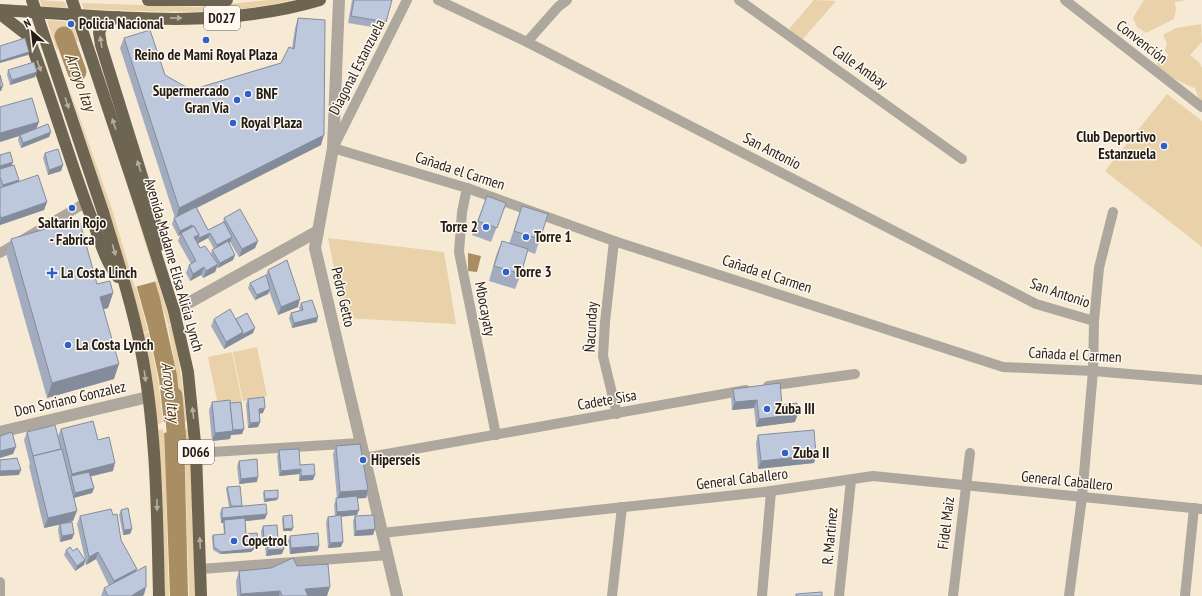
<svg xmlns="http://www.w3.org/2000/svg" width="1202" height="596" font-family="'PT Sans Narrow',sans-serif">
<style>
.green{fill:#e9d1a9}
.water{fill:#a88e62}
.pier{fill:#f7ead4}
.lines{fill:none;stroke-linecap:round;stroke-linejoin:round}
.river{stroke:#a88e62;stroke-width:19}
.minor{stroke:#ada79e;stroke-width:10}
.tertiary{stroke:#ada79e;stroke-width:12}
.trunk{stroke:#6e6452;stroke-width:12}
.trunk-bridge{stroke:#6e6452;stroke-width:12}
.wall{fill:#a3acbe;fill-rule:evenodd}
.shaded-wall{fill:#848c9b}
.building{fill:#bdc8dd;stroke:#848c9b}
.oneway{fill:#b6aea1}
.poi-dot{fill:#2e61d0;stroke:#fef8f0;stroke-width:1.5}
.labels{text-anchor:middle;stroke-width:3;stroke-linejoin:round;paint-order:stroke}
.shield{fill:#fef8f0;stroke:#645f57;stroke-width:1}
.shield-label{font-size:14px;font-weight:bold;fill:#221d15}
.poi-label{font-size:15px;font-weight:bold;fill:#221d15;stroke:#fef8f0;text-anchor:start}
.street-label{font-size:15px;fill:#221d15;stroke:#fef8f0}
.water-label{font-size:16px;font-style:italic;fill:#4a3713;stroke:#fef8f0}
</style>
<rect width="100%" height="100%" fill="#f7ead4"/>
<g class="green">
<polygon points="40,0 65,2 67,8 42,6"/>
<path d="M 270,0 L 292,0 C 224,17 153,11 84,9 L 82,3 L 198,7 Z"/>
<polygon points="814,0 836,1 802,40 789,29"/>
<polygon points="1144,0 1187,0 1175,2 1176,10 1174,19 1146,33 1137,27 1133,18"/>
<polygon points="47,20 72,22 133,201 171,324 168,325 120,165 121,233 148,331 142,333 116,235"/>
<path d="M 1201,24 L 1202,42 L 1190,55 L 1199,62 L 1202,68 L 1202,107 L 1195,88 C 1179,83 1174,75 1158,75 L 1157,60 L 1169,56 L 1165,51 L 1167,43 L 1163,35 L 1176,28 Z"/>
<polygon points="1167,94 1202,121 1202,247 1105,171"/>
<polygon points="328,238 444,252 456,324 344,318"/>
<polygon points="172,325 178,355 187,421 183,421 178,381 168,326"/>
<polygon points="148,332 158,379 163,423 157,424 143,334"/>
<polygon points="257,347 267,396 243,401 233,352"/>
<polygon points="232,352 242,401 218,405 208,357"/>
<polygon points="164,429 169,596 165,596 162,479 158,430"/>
<polygon points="188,429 191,467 195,596 189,596 184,430"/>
</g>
<g class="water">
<polygon points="119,163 160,298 177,375 182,421 178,422 179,427 183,426 184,432 188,596 170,596 164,429 178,427 178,422 164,423 159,379 148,327 122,234"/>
<polygon points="468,253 481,256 477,272 468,271"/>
</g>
<g class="pier">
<polygon points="77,41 80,43 120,162 157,281 135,287 112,209 56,51 58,48"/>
<polygon points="184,420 180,425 185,425 186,430 163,433 163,427 176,425 176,424 163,425 161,422"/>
</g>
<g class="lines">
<g class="river">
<polyline points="64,36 77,72"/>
<polyline points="173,396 178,453"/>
</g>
<g class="minor">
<polyline points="407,0 333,148 467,188 614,241 1003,367 1093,371 1202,380"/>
<polyline points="438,0 527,42 1036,304 1094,321"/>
<polyline points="739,0 962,159"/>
<polyline points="1065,0 1202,107"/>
<polyline points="527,42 558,7 567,0"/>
<polyline points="467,188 462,212 459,252 496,435"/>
<polyline points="614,241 605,322 603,356 617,414"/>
<polyline points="0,253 85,203"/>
<polyline points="768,386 855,374"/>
<polyline points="196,453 360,443"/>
<polyline points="364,458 746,390"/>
<polyline points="382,533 764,492 873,476 1202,509"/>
<polyline points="201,569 388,555"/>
<polyline points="0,582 0,596"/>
<polyline points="612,596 622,507"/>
<polyline points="762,596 771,491"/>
<polyline points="839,596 851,480"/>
<polyline points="953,596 970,453"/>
<polyline points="1069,596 1082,497 1093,371 1094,321 1099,268 1113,212"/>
<polyline points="1185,596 1194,508"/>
</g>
<g class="tertiary">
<polyline points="339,0 333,148 315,248 397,596"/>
<polyline points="174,311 318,231"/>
<polyline points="0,432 148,397"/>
</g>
<g class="trunk">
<polyline points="148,0 227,0"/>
<path d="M 0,10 C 106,16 217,31 320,0"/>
<path d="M 0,14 L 26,34 L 31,44 C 53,102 70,163 93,222 C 100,240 105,262 118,277"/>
<polyline points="118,17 104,23 99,32 101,45 153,212 159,245"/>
<polyline points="139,201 174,311 188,372 196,453 201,596"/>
<path d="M 103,212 C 117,258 132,304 141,350 C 157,431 157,514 159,596"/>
</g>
<g class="trunk-bridge">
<polyline points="32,0 103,212"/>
<polyline points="72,0 139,201"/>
</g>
</g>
<g class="wall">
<polygon points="352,0 392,0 386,22 384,29 348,23"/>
<path d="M 298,18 L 321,145 L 197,208 L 208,230 L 223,222 L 224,218 L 258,241 L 255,248 L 239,257 L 230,242 L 229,243 L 235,255 L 233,260 L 218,268 L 217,267 L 215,272 L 203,278 L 201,275 L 190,281 L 186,273 L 189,265 L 191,264 L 178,241 L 180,235 L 178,236 L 172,224 L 174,218 L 175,218 L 120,48 L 124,38 L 165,75 L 191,90 L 281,63 L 292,48 L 295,28 ZM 208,238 L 214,249 L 212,250 L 211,254 L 200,248 L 198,243 Z"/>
<polygon points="8,70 35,77 10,85 7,75"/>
<polygon points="39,122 36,128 51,132 49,137 21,148 18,140 19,136 0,142"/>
<polygon points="45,153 63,165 61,171 48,175 43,158"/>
<polygon points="0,155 12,165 19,180 19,181 47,202 44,210 0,225"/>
<polygon points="487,196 506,203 491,242 472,235"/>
<polygon points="522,206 540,239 535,254 527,251 521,274 515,289 489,281 496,256 502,241 509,244"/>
<polygon points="11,239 113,293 108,308 104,309 114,379 47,398 6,253"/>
<polygon points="268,270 298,307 278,315 269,291 268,294 255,300 248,288 250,283 266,275"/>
<polygon points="301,303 317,322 292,328 289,318 291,313 300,310 299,308"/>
<polygon points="214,319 236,319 253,333 224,349 211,326"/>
<polygon points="733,389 782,405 795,422 756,427 754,408 732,410 731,396"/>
<polygon points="248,399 263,413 259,414 260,422 258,427 248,428 246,404"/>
<polygon points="212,402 230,403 244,429 242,434 231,435 230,439 212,441 209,410"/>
<polygon points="61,429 98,440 113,471 91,476 94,488 92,493 74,498 73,521 65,523 74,534 72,539 60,542 58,530 59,525 44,528 29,466 30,464 24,440 27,432 61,449 58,436"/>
<polygon points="758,435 816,455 814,463 758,469 756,443"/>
<polygon points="336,446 368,490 366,498 358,498 357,515 341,517 341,547 328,548 326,522 328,517 335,516 334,504 337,498 333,454"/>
<polygon points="279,450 300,465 313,480 299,481 299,474 279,476 277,456"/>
<polygon points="239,461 257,482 239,484 237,466"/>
<polygon points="227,487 242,506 265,519 245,521 246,534 257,546 251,552 220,554 213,550 212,537 213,535 224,534 223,523 221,523 220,513 222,508 229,507 226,489"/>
<polygon points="264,491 278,498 277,500 264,502 263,494"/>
<polygon points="121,510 132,529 130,534 123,535 119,515"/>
<polygon points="80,516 121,540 136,572 144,595 142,596 101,596 104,588 109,586 96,559 86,565 85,561 84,565 75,571 64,555 66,550 73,551 85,559 77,524"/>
<polygon points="283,516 292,531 283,531 282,519"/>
<polygon points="355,516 375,529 373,535 354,536 353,521"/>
<polygon points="263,526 278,539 282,554 266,556 265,546 262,546 261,531"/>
<polygon points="290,536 318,551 290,554 288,541"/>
<polygon points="297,566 327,596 237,596 236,581 239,571"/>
</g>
<g class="shaded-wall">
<polygon points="29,52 28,55 0,63 0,61"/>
<polygon points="37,72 35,77 10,85 12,80"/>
<polygon points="3,86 1,91 0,91 0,87"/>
<polygon points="39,122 35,132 20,135 19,136 0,142 0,133"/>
<polygon points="51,132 49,137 21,148 23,143"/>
<polygon points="324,135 321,145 176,218 179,208"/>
<polygon points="13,162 11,168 0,171 0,166"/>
<polygon points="63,165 61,171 48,175 49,170"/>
<polygon points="19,180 17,186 1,191 3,185"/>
<polygon points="47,202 44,210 0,225 0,220 1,218"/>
<polygon points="192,225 190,230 181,233 180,235 178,236 180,231"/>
<polygon points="210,233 208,238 197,244 199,238"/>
<polygon points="199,235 196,243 194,237"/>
<polygon points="232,237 230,242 215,251 217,245"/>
<polygon points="258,241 255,248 239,257 242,249"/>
<polygon points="235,255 233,260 218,268 220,263"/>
<polygon points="218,264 215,272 203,278 206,271"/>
<polygon points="204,267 201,275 190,281 193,274"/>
<polygon points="270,289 268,294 255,300 257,295"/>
<polygon points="113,293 108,308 95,311 100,297"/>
<polygon points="300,299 298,307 278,315 281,307"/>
<polygon points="318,317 317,322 292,328 294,323"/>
<polygon points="255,328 253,333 240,340 242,335"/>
<polygon points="243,332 240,340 224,349 226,342"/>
<polygon points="119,364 114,379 47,398 52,383"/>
<polygon points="757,400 754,408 732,410 735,402"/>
<polygon points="265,408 263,413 257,414 259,409"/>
<polygon points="798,414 795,422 756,427 759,419"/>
<polygon points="260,422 258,427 248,428 250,423"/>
<polygon points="244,429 242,434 231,435 230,439 212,441 215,433"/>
<polygon points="16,447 13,454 0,458 0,451"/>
<polygon points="816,455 814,463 758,469 761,461"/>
<polygon points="115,463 113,471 72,481 71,476 72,474"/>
<polygon points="301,469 299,474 279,476 281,471"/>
<polygon points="21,470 19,475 0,476 0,471"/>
<polygon points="315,475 313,480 299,481 301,476"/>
<polygon points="258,477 257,482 239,484 241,479"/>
<polygon points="94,488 92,493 73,498 75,493"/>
<polygon points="368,490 366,498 337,500 340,492"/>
<polygon points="278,498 277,500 264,502 265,499"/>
<polygon points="359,510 357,515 336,517 337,512"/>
<polygon points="77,511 73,521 44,528 48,518"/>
<polygon points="267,514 265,519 224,523 224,520 223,523 221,523 222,518"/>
<polygon points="293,528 292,531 283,531 284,529"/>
<polygon points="132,529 130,534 123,535 124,530"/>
<polygon points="375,529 373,535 354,536 356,531"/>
<polygon points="74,534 72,539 60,542 62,536"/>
<polygon points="264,540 267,540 265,546 262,546"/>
<polygon points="343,542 341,547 328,548 330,543"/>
<polygon points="258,543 257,546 251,552 220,554 221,552"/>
<polygon points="319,546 318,551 290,554 291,548"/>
<polygon points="284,549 282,554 266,556 268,550"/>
<polygon points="98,552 96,559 86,565 89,557"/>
<polygon points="85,560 84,565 75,571 77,566"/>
<polygon points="137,569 134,576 111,588 114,581"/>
<polygon points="146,587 144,595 142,596 131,596"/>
<polygon points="330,587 327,596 302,596 305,589"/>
<polygon points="280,591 279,596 240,596 241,594"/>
</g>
<g class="building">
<polygon points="354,0 392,0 386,22 351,16"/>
<polygon points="298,18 325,20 324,135 179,208 124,38 150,30 165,75 191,90 281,63 289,47 294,49"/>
<polygon points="25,38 29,52 0,61 0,46"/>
<polygon points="34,62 37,72 12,80 8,70"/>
<polygon points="0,75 3,86 0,87"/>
<polygon points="32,98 39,122 0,133 0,107"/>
<polygon points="48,124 51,132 23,143 20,135"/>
<polygon points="58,149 63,165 49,170 45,153"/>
<polygon points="10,152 13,162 0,166 0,155"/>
<polygon points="14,165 19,180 3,185 0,177 0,169"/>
<polygon points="38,175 47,202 1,218 0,215 0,188"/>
<polygon points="487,196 506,203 497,228 478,221"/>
<polygon points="522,206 548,214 540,239 514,231"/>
<polygon points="196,207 208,230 224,222 232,237 217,245 210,233 199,238 198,237 199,235 194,226 193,227 192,225 180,231 174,218"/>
<polygon points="240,209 258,241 242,249 224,218"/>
<polygon points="79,219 97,284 110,281 113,293 100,297 119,364 52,383 11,239"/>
<polygon points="194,226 199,235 194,237 200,248 205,246 218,264 206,271 204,267 193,274 189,265 196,261 181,233"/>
<polygon points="228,241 235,255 220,263 212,250"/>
<polygon points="502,241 528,249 521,274 494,266"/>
<polygon points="287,260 300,299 281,307 268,270"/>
<polygon points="266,275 270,289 257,295 250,283"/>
<polygon points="312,300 318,317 294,323 291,313 303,310 301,303"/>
<polygon points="230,309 243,332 226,342 214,319"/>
<polygon points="247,313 255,328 242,335 243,332 236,319"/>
<polygon points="780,383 782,405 797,403 798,414 759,419 757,400 735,402 733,389"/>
<polygon points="264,397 265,408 259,409 260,422 250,423 248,399"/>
<polygon points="230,400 233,431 215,433 212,402"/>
<polygon points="241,402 244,429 233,430 230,403"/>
<polygon points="93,421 98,440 109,437 115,463 72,474 61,429"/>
<polygon points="55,425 61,449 33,456 27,432"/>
<polygon points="814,430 816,455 761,461 758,435"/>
<polygon points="12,432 16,447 0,451 0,436"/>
<polygon points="360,444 368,490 340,492 336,446"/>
<polygon points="62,449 77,511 48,518 33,456"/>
<polygon points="299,449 300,465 314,464 315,475 301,476 301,469 281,471 279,450"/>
<polygon points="17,458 21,470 0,471 0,460"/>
<polygon points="257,459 258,477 241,479 239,461"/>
<polygon points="89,472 94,488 75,493 71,476"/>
<polygon points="240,486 242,506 231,506 227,487"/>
<polygon points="278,490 278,498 265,499 264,491"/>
<polygon points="357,496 359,510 337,512 336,498"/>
<polygon points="266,504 267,514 222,518 222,508"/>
<polygon points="128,508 132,529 124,530 121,510"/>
<polygon points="111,509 113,515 117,514 121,540 137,569 114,581 98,552 89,557 80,516"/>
<polygon points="292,515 293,528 284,529 283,516"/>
<polygon points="341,515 343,542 330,543 328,517"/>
<polygon points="374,515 375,529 356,531 355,516"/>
<polygon points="245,518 246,534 257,533 258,543 252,549 221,552 214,547 213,535 225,534 224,520"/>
<polygon points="72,522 74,534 62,536 60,524"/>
<polygon points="277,525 278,539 283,539 284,549 268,550 267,540 264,540 263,526"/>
<polygon points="318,533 319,546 291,548 290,536"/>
<polygon points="70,547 73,551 77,548 85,560 77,566 66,550"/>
<polygon points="293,558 297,566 328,564 330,587 305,589 308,596 282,596 280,591 241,594 239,571 271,568"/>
<polygon points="146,566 146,587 131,596 108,596 104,588"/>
<polygon points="822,592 822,596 796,596 796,594"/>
</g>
<defs><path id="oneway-solid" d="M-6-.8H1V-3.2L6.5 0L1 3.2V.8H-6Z"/></defs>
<g class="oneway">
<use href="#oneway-solid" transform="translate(176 18) rotate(1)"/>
<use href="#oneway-solid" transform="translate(101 42) rotate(-99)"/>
<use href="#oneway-solid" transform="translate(39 66) rotate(70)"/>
<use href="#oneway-solid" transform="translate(67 103) rotate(72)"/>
<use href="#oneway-solid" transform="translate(114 124) rotate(-108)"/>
<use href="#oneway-solid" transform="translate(139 166) rotate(-108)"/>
<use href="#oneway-solid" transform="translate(114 250) rotate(74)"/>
<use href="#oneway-solid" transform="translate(145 376) rotate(82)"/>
<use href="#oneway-solid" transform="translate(193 413) rotate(-97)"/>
<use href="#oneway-solid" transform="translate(157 505) rotate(89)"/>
<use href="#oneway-solid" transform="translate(200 543) rotate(-93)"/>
</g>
<g class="poi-dot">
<circle cx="71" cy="24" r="4"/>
<circle cx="206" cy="40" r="4"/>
<circle cx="248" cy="94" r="4"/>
<circle cx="237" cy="100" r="4"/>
<circle cx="233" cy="123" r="4"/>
<circle cx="1164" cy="146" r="4"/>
<circle cx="72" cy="208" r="4"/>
<circle cx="486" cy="227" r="4"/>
<circle cx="526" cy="237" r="4"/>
<circle cx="506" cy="272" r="4"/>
<path d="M50 267h4v4h4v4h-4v4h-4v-4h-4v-4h4z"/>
<circle cx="68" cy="345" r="4"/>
<circle cx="767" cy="409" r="4"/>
<circle cx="785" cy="453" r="4"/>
<circle cx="363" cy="460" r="4"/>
<circle cx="234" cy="541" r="4"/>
</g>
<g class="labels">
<g class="shield">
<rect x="204" y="6" width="36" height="24" rx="3"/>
<rect x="178" y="440" width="36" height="24" rx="3"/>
</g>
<g class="shield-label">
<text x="222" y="23">D027</text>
<text x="196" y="457">D066</text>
</g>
<g class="poi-label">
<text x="79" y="29">Policia Nacional</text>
<text x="206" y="60" text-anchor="middle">Reino de Mami Royal Plaza</text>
<text x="229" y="96" text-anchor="end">Supermercado<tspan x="229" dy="17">Gran Vía</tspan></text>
<text x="256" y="99">BNF</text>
<text x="241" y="128">Royal Plaza</text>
<text x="1156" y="142" text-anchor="end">Club Deportivo<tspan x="1156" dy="17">Estanzuela</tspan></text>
<text x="72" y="228" text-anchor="middle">Saltarin Rojo<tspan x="72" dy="17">- Fabrica</tspan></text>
<text x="478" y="232" text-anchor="end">Torre 2</text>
<text x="534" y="242">Torre 1</text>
<text x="514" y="277">Torre 3</text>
<text x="61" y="278">La Costa Linch</text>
<text x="76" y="350">La Costa Lynch</text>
<text x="775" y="414">Zuba III</text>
<text x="793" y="458">Zuba II</text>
<text x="371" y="465">Hiperseis</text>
<text x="242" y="546">Copetrol</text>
</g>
<g class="street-label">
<text transform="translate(1142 42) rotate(38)" y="5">Convención</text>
<text transform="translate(357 67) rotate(-63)" y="5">Diagonal Estanzuela</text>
<text transform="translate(860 67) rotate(35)" y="5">Calle Ambay</text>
<text transform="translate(772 151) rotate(27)" y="5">San Antonio</text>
<text transform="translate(460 171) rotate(18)" y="5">Cañada el Carmen</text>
<text transform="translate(174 265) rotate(74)" y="5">Avenida Madame Elisa Alicia Lynch</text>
<text transform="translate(767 274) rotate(18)" y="5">Cañada el Carmen</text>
<text transform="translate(1060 293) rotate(19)" y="5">San Antonio</text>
<text transform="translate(343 297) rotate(77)" y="5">Pedro Getto</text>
<text transform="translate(485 309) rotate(79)" y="5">Mbocayaty</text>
<text transform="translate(591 327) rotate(-87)" y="5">Ñacunday</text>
<text transform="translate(1075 355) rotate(3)" y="5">Cañada el Carmen</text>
<text transform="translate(70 399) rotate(-13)" y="5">Don Soriano Gonzalez</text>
<text transform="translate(607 400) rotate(-10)" y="5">Cadete Sisa</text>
<text transform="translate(742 479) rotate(-7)" y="5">General Caballero</text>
<text transform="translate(1067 481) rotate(6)" y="5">General Caballero</text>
<text transform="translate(946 523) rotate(-83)" y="5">Fidel Maiz</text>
<text transform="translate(830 536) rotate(-85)" y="5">R. Martinez</text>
</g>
<g class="water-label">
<text transform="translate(81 82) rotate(70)" y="6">Arroyo Itay</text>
<text transform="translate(171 392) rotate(83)" y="6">Arroyo Itay</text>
</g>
</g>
<g transform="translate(32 32) rotate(332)" stroke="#fef8f0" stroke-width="3" paint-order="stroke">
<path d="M0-3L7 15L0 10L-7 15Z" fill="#221d15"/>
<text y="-6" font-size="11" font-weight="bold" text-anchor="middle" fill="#221d15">N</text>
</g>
</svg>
